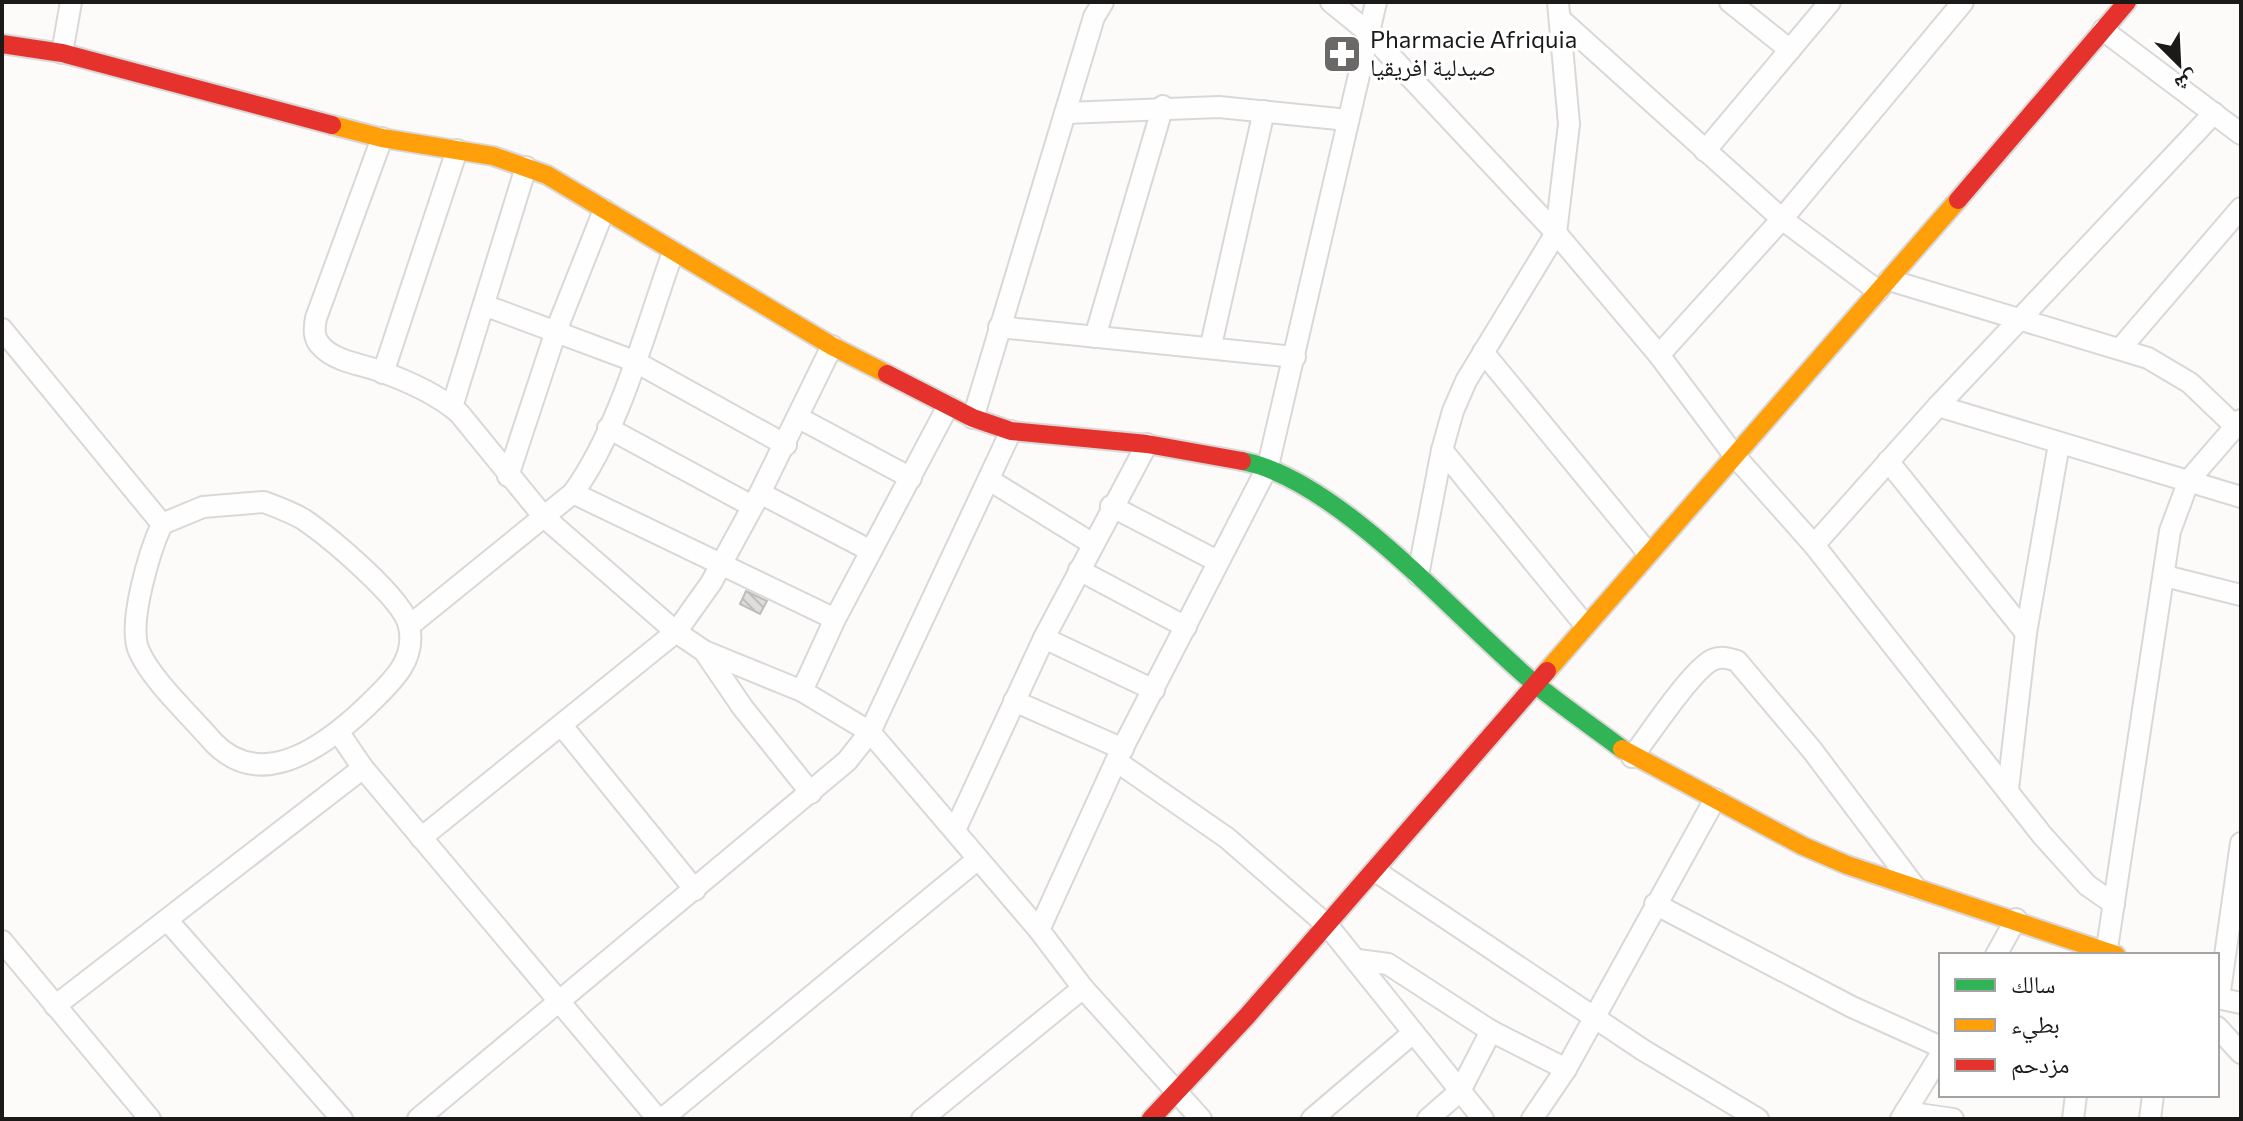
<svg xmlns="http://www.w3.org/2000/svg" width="2243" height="1121" font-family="Commissioner,'Noto Naskh Arabic',sans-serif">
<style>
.building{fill:url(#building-back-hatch);stroke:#bebcbb;stroke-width:2}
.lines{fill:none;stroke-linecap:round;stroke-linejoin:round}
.street-casing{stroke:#dad7d7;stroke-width:24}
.fast-casing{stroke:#dad7d7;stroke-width:22}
.slow-casing{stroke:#dad7d7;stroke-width:22}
.jam-casing{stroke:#dad7d7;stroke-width:22}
.street{stroke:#fffefe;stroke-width:20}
.fast{stroke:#30b455;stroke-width:18}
.slow{stroke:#ff9f0a;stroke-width:18}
.jam{stroke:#e5322d;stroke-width:18}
.labels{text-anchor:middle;stroke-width:7;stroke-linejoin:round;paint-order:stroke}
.poi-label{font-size:24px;fill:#1c1919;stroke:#fff;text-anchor:start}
</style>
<defs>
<pattern id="building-back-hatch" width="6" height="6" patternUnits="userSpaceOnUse" patternTransform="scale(2)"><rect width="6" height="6" fill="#dfdcdc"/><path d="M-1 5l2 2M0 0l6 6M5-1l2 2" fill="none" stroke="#bfbcbc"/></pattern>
</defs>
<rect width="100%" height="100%" fill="#fdfafa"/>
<polygon class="building" points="746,591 767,601 760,614 740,604"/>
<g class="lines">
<g class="street-casing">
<g id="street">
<polyline points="1331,2 1369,33 1556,233 1659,355 1734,455 1814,545 2042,835 2087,885 2114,904"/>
<polyline points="1730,2 1790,50"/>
<polyline points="1560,19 1782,219 1878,291"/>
<polyline points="2103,30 2241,134"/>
<polyline points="62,53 71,2"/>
<polyline points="1066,113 1219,107 1348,120"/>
<path d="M 382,138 L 316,318 C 314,329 313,339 322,347 C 334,360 358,364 374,369 C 403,379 436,393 459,413 L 544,517 L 676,632 L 704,651 L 743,708 L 811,793"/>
<polyline points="1705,151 1830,2"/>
<polyline points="1889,280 2148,358 2190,383 2235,426"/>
<polyline points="484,305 634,361 786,445"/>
<polyline points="999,327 1295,357"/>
<polyline points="2,329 162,524"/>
<polyline points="1095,337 1163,106"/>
<polyline points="1211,345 1264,111"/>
<polyline points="2120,349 2241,208"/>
<polyline points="1483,352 1648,553"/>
<polyline points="1659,355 1782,219 1963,2"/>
<polyline points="383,373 457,150"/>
<polyline points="1938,406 2241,497"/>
<polyline points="452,407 526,167"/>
<polyline points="799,418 911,478"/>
<polyline points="973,418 1094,17 1103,2"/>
<polyline points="608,428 752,506"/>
<polyline points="1442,450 1585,625"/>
<polyline points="1888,461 2026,633"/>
<polyline points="508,476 556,331 604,210"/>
<polyline points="991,481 1093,544"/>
<polyline points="573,493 835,619"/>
<polyline points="760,493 871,551"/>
<path d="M 264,502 C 277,507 291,512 303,519 C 328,536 403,598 409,626 C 417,662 389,684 366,707 C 327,744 263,793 214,743 C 192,717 152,681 139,651 C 127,624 150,550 162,524 L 203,507 Z"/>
<polyline points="1111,506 1217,561"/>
<polyline points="1814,545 1938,406 2214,113"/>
<polyline points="1079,570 1186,627"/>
<polyline points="1418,575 1442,450 1453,411 1466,381 1556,233 1569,124 1558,2"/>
<polyline points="2165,576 2241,595"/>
<path d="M 409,626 L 573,493 C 620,429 646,327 673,252"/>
<polyline points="1044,638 1154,690"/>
<polyline points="704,651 802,691 870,732 1039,930 1083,988 1201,1119"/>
<polyline points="802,691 835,619 948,406"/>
<polyline points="1014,701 1123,749"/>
<polyline points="563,727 695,890"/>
<polyline points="339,733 363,768 658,1119"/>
<path d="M 1632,757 C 1650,734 1690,672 1712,660 C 1721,656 1728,658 1737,661 L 1812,750 L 1915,887"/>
<polyline points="1116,761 1227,838 1328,926 1483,1119"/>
<polyline points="2008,789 2026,633 2059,444"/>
<polyline points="955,830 1044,638 1147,444"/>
<polyline points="421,838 676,632 711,583 760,493 832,346"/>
<polyline points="1377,872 1643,1050 1758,1119"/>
<polyline points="1655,904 1852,1007 1941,1047"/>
<polyline points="168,921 342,1119"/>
<polyline points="1039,930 1116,761 1268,466 1376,2"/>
<polyline points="2,941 150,1119"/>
<polyline points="1996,955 2016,919"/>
<polyline points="2106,955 2170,531 2189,480 2241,420"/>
<polyline points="1358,960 1388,964 1491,1031 1566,1069"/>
<polyline points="2217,998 2241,1003"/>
<polyline points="2219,998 2241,843"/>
<polyline points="55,1006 363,768"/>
<polyline points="2217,1027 2241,1053"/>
<polyline points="1905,1112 1953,1119"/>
<polyline points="418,1119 847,761 870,732 1011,431"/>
<polyline points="662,1119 978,859"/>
<polyline points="922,1119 1083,988"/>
<polyline points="1312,1119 1413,1033"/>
<polyline points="1428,1119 1460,1091 1491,1031"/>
<polyline points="1532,1119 1566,1069 1715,799"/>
<polyline points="1901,1119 1941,1054"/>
<polyline points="2073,1119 2076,1095"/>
<polyline points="2150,1119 2153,1095"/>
</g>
</g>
<g class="fast-casing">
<path id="fast" d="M 1242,461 C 1339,479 1458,620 1534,683 C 1562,706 1593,727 1622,749"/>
</g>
<g class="slow-casing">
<g id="slow">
<polyline points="332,125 382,138 493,156 547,175 832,346 887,374"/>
<polyline points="1547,671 1958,200"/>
<polyline points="1622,749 1803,846 1847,865 2116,955"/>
</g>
</g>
<g class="jam-casing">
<g id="jam">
<polyline points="2,44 62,53 332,125"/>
<polyline points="1958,200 2127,2"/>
<polyline points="887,374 973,418 1011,431 1147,444 1242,461"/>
<polyline points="1151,1119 1248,1015 1547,671"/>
</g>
</g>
<use href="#street" class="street"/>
<use href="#fast" class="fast"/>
<use href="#slow" class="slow"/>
<use href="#jam" class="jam"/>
</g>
<defs>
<g id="pharmacy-square" transform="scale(2)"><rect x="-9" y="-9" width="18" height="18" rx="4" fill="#6b6868" stroke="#fff"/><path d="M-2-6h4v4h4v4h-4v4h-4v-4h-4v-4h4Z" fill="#fff"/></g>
</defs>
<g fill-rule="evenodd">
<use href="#pharmacy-square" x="1342" y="54"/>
</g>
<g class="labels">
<g class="poi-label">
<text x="1370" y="48">Pharmacie Afriquia<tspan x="1370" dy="28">صيدلية افريقيا</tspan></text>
</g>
</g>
<rect width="2243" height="1121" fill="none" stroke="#1c1919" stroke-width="8"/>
<rect x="1939" y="953" width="280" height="144" fill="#ffffff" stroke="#a4a3a3" stroke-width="2"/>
<rect x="1955" y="979" width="40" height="12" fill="#30b455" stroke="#a4a3a3" stroke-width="2"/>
<text x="2011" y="993" font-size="24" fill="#1c1919">سالك</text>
<rect x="1955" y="1019" width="40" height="12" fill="#ff9f0a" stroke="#a4a3a3" stroke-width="2"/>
<text x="2011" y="1033" font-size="24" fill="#1c1919">بطيء</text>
<rect x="1955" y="1059" width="40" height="12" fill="#e5322d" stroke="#a4a3a3" stroke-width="2"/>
<text x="2011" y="1073" font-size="24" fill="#1c1919">مزدحم</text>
<g transform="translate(2179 64) rotate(156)" stroke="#ffffff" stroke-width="6" paint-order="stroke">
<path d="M0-6L14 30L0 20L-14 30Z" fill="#1c1919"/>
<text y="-12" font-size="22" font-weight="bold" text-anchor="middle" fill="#1c1919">ش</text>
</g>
</svg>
